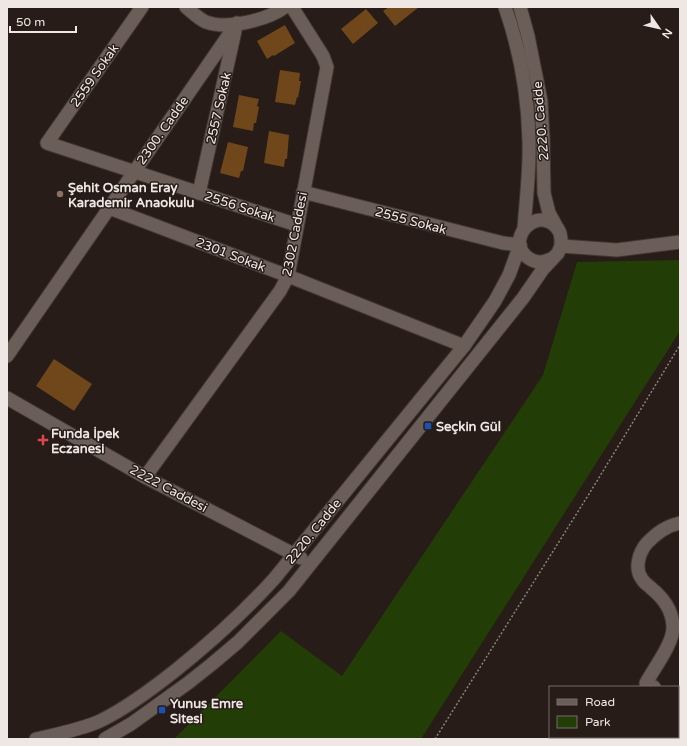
<svg xmlns="http://www.w3.org/2000/svg" width="687" height="746" font-family="'Varela Round',sans-serif">
<style>
.green{fill:#233d06}
.building{fill:#6f471a}
.lines{fill:none;stroke-linecap:round;stroke-linejoin:round}
.minor-casing{stroke:#413835;stroke-width:15}
.path{stroke:#8c837f;stroke-width:1.5;stroke-dasharray:2 2;stroke-linecap:butt}
.minor{stroke:#6b5e58;stroke-width:13}
.education-dot{fill:#8d6e63;stroke:#271c17;stroke-width:1.5}
.transit-dot{fill:#1a4fb4;stroke:#271c17;stroke-width:1.5}
.health-dot{fill:#e0444e;stroke:#271c17;stroke-width:1.5}
.labels{text-anchor:middle;stroke-width:3;stroke-linejoin:round;paint-order:stroke}
.street-label{font-size:13px;fill:#efe7e4;stroke:#271c17}
.poi-label{font-size:13px;font-weight:bold;fill:#efe7e4;stroke:#271c17;text-anchor:start}
</style>
<rect width="100%" height="100%" fill="#271c17"/>
<polygon class="green" points="680,260 680,331 421,739 174,739 281,631 342,676 543,375 577,262"/>
<g class="building">
<polygon points="389,7 419,7 395,26 383,11"/>
<polygon points="366,9 378,23 353,44 341,29"/>
<polygon points="285,25 295,43 274,56 273,55 267,59 257,41"/>
<polygon points="280,70 300,73 299,81 301,81 298,98 297,97 295,105 275,102"/>
<polygon points="239,95 259,99 257,106 259,107 256,123 254,123 253,131 233,127"/>
<polygon points="269,131 289,135 287,159 285,159 284,167 264,163"/>
<polygon points="228,142 248,147 243,171 241,171 239,178 220,173"/>
<polygon points="54,359 92,384 74,411 36,386"/>
</g>
<g class="lines">
<g class="minor-casing">
<g id="minor">
<polyline points="142,7 47,143 297,225"/>
<path d="M 186,7 C 192,12 199,19 206,22 C 227,30 267,20 285,7"/>
<path d="M 505,7 C 520,50 528,95 529,141 C 530,170 526,200 524,229"/>
<polyline points="303,192 503,243 520,245"/>
<polyline points="199,193 235,31"/>
<polyline points="109,208 288,276 464,346"/>
<polyline points="561,246 617,250 680,242"/>
<path d="M 553,258 C 545,262 538,264 530,259 C 502,242 537,202 558,229"/>
<polyline points="7,356 237,23"/>
<polyline points="7,398 145,477 301,558"/>
<polyline points="145,477 280,291 288,276 327,67 323,56 292,7"/>
<path d="M 654,687 L 646,683 C 654,668 674,643 673,626 C 672,609 663,598 651,588 C 648,585 644,583 642,579 C 634,569 639,552 647,543 C 657,533 666,526 680,523"/>
<polyline points="678,699 680,700"/>
<path d="M 36,739 C 57,734 80,730 100,721 C 127,708 152,689 176,670 C 211,642 244,612 274,579 L 464,346 L 495,301 L 509,275 L 520,245"/>
<polyline points="105,739 131,724 188,683 212,664 238,642 289,591 523,298 543,269 558,253 561,246 561,239 560,233 549,213 544,193 543,138 541,101 528,36 520,7"/>
</g>
</g>
<polyline class="path" points="435,739 589,494 680,345"/>
<use href="#minor" class="minor"/>
</g>
<circle class="education-dot" cx="60" cy="194" r="4"/>
<g class="transit-dot">
<rect x="424" y="422" width="8" height="8" rx="2"/>
<rect x="158" y="706" width="8" height="8" rx="2"/>
</g>
<path class="health-dot" d="M41 434h4v4h4v4h-4v4h-4v-4h-4v-4h4z"/>
<g class="labels">
<g class="street-label">
<text transform="translate(94 75) rotate(-55)" y="5">2559 Sokak</text>
<text transform="translate(218 108) rotate(-77)" y="5">2557 Sokak</text>
<text transform="translate(540 121) rotate(-95)" y="5">2220. Cadde</text>
<text transform="translate(162 130) rotate(-55)" y="5">2300. Cadde</text>
<text transform="translate(240 206) rotate(18)" y="5">2556 Sokak</text>
<text transform="translate(411 220) rotate(15)" y="5">2555 Sokak</text>
<text transform="translate(294 234) rotate(-79)" y="5">2302 Caddesi</text>
<text transform="translate(231 254) rotate(21)" y="5">2301 Sokak</text>
<text transform="translate(169 488) rotate(28)" y="5">2222 Caddesi</text>
<text transform="translate(313 531) rotate(-51)" y="5">2220. Cadde</text>
</g>
<g class="poi-label">
<text x="68" y="192">Şehit Osman Eray<tspan x="68" dy="15">Karademir Anaokulu</tspan></text>
<text x="436" y="431">Seçkin Gül</text>
<text x="51" y="438">Funda İpek<tspan x="51" dy="15">Eczanesi</tspan></text>
<text x="170" y="708">Yunus Emre<tspan x="170" dy="15">Sitesi</tspan></text>
</g>
</g>
<rect width="687" height="746" fill="none" stroke="#efe7e4" stroke-width="16"/>
<rect x="549" y="686" width="130" height="52" fill="#271c17" stroke="#776d69"/>
<rect x="557" y="699" width="20" height="6" fill="#6b5e58" stroke="#776d69"/>
<text x="585" y="706" font-size="12" fill="#efe7e4">Road</text>
<rect x="557" y="716" width="20" height="12" fill="#233d06" stroke="#776d69"/>
<text x="585" y="726" font-size="12" fill="#efe7e4">Park</text>
<g transform="translate(659 28) rotate(124)" stroke="#271c17" stroke-width="3" paint-order="stroke">
<path d="M0-3L7 15L0 10L-7 15Z" fill="#efe7e4"/>
<text y="-6" font-size="11" font-weight="bold" text-anchor="middle" fill="#efe7e4">N</text>
</g>
<path d="M10 26v6h66v-6" fill="none" stroke="#efe7e4" stroke-width="2"/>
<text x="16" y="26" font-size="12" fill="#efe7e4" stroke="#271c17" stroke-width="3" paint-order="stroke">50 m</text>
</svg>
